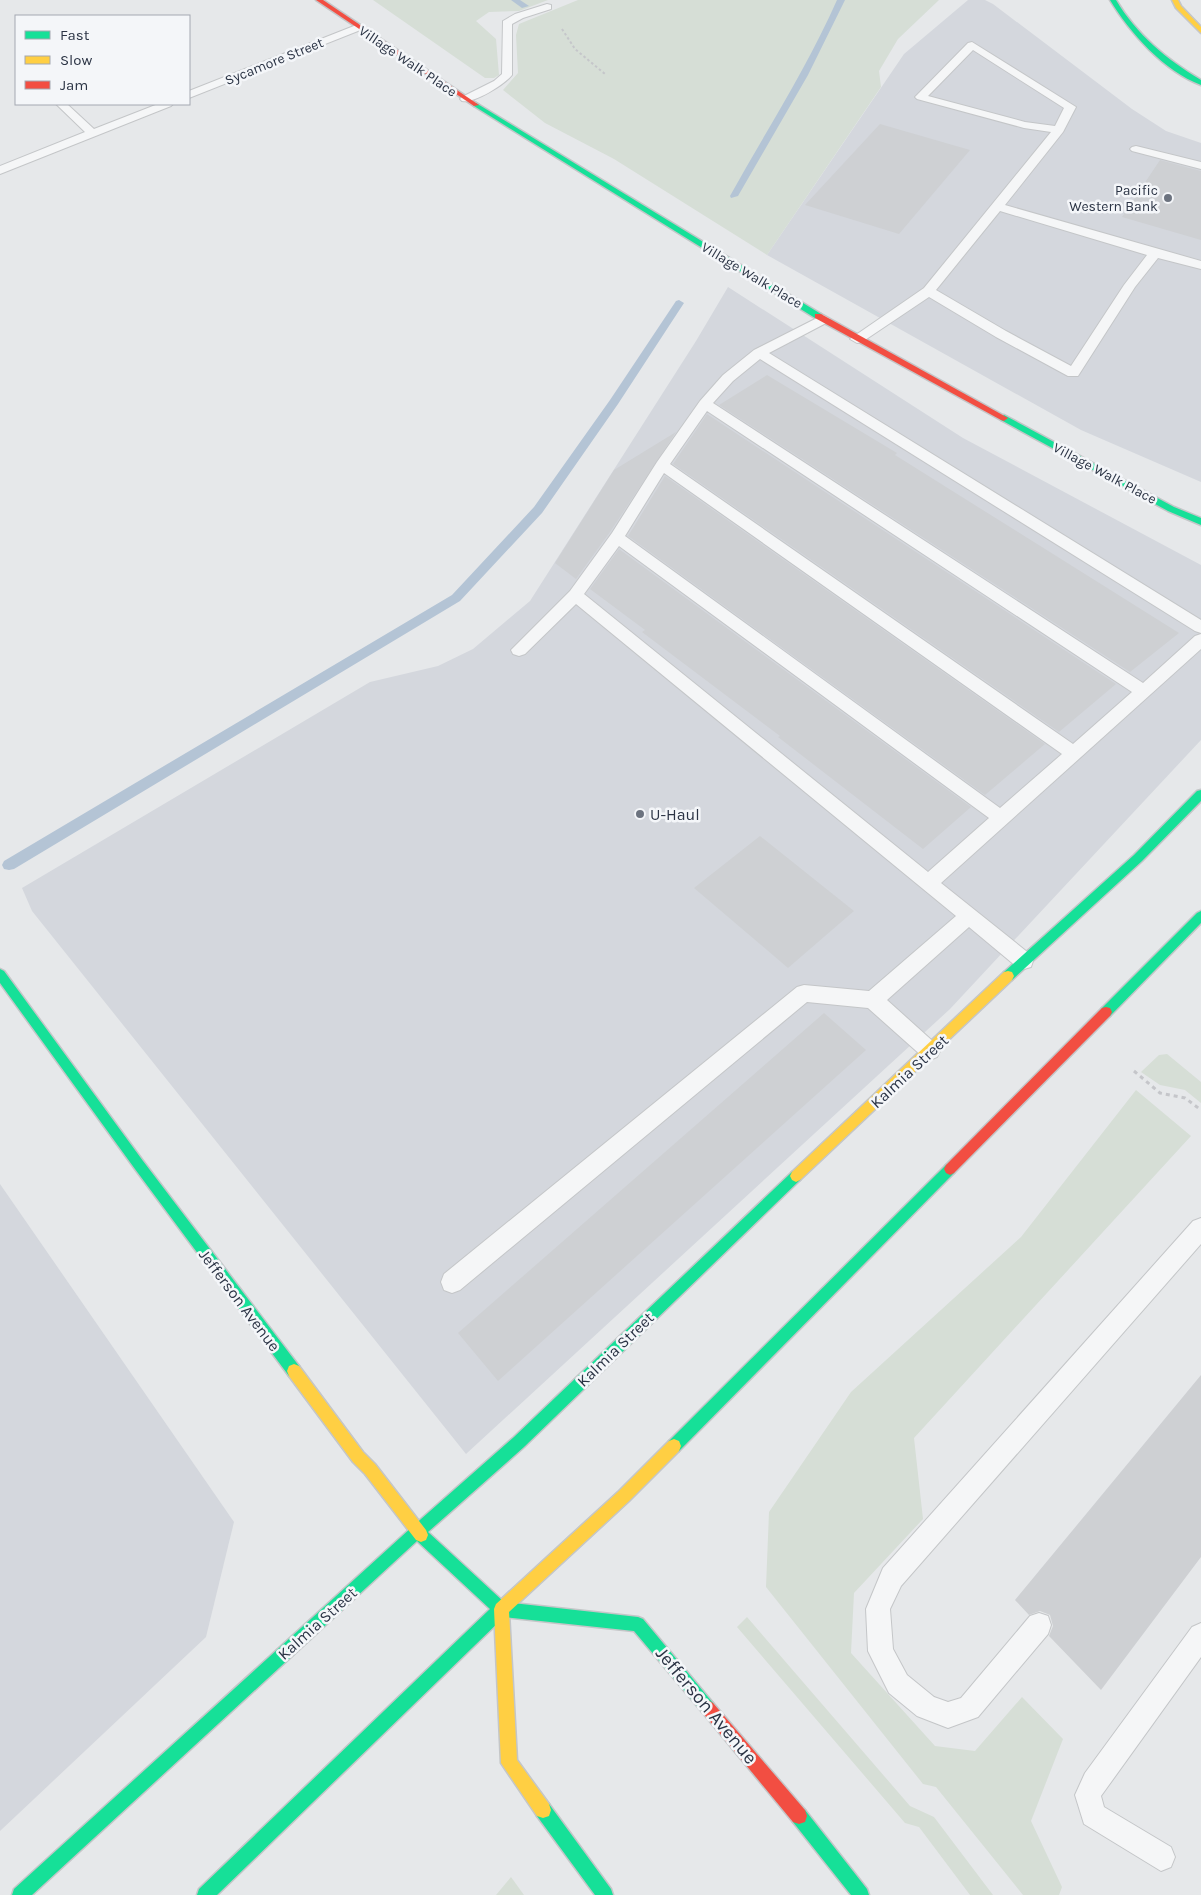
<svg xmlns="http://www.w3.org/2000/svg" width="1201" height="1895" font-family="Karla,sans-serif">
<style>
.built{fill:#d4d7dd}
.green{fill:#d6ded6}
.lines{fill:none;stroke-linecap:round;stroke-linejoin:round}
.stream{fill:#b4c4d5;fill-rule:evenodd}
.building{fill:#ced0d3}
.lane-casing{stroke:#c4c6c8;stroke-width:2}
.fast-casing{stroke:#c4c6c8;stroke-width:3}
.slow-casing{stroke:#c4c6c8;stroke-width:3}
.jam-casing{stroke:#c4c6c8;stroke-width:3}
.path-far1{stroke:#c5c6ca;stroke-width:2;stroke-dasharray:2.5 2.5;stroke-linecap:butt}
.path{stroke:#c5c6ca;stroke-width:3;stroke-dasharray:4 4;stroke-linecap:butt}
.lane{fill:#f5f6f7;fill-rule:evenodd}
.fast{fill:#16e098;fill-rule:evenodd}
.slow{fill:#ffcf43;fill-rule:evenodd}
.jam{fill:#f24e42;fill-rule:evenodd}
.poi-dot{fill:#6c737f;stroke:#f4f6f9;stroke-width:2}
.labels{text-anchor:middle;stroke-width:5;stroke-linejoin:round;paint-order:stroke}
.far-street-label{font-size:14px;fill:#2b3445;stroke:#f4f6f9}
.far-poi-label{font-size:14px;fill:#2b3445;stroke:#f4f6f9;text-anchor:end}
.poi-label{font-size:16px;fill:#2b3445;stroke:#f4f6f9;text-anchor:start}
.street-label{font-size:16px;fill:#2b3445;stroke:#f4f6f9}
.near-street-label{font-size:19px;fill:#2b3445;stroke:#f4f6f9}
</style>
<rect width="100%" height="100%" fill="#e6e8ea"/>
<g class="built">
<polygon points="968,0 985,0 993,4 1132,109 1166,131 1201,143 1201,482 1081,430 767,255 904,54"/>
<polygon points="728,287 963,438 1201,565 1201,740 950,1009 466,1454 32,911 22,888 370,682 438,666 473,649 530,601 696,341"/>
<polygon points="0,1184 234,1522 206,1637 0,1831"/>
</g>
<g class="green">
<polygon points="373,0 548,0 519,11 489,12 476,21 496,39 499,75 494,78 485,78"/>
<polygon points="578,0 939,0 898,39 879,71 881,87 767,255 614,159 545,123 503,90 518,73 516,35 519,24"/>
<polygon points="1167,1054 1201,1082 1201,1103 1185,1090 1160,1085 1141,1072 1159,1055"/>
<polygon points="1136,1090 1191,1136 914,1438 923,1519 854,1593 851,1653 935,1746 975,1751 1022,1697 1063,1739 1031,1821 1062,1887 1059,1895 1023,1895 936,1787 923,1784 766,1587 769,1512 851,1392 1021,1237"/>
<polygon points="747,1617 910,1806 934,1817 993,1895 970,1895 919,1827 905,1823 737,1627"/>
<polygon points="511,1877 524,1895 496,1895"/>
</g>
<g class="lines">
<g class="stream">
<polygon points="511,0 520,0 529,6 522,8"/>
<path d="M 837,0 L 845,0 L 808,75 L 738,196 L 731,198 L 730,196 C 766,131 807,68 837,0 Z"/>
<polygon points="679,300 684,303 618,404 542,513 460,601 14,869 9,870 4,869 2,865 4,861 452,595 534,507 610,400 676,301"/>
</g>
</g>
<g class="building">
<polygon points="880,124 970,150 899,234 805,205"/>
<polygon points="1160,160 1201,171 1201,240 1122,217"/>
<polygon points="767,375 897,453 895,455 1179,633 1130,672 719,405"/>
<polygon points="707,414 1116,684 1059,732 673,464"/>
<polygon points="676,432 610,532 576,579 555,563 614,470"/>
<polygon points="665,476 1045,744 985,795 628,536"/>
<polygon points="619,549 971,807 923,849 778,737 780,736 642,632 645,630 590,589"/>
<polygon points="760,836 854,911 788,968 694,888"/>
<polygon points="824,1013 866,1050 498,1381 458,1333"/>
<polygon points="1201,1375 1201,1557 1101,1690 1049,1636 1053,1626 1050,1615 1040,1611 1029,1615 1015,1600"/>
</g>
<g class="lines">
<g class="lane-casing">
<g id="lane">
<path d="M 547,4 L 551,5 L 551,9 L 523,18 L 512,24 L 512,75 C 505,84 474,104 462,101 L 460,99 L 462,97 L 494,81 L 502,74 L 503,21 L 515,14 Z"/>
<polygon points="359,24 364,27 363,29 189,98 189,91"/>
<path d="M 972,42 L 1076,107 L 1063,132 L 1005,205 L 1201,261 L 1201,269 L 1158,258 L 1135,287 L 1078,376 L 1068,376 L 996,337 L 929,297 L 862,342 L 857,343 L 850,339 L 924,288 L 1051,132 L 1024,128 L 917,99 L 915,97 L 917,95 L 968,43 ZM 973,50 L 1064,108 L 1055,126 L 1025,122 L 928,96 ZM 1000,211 L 1147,255 L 1124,285 L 1071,366 L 1006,331 L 936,290 Z"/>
<polygon points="56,104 67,104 94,129 158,104 173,104 171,106 0,174 0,166 85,132"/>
<polygon points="1136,146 1201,162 1201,169 1132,151 1130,149 1132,147"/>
<path d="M 823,315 L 830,319 L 828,322 L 769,353 L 1201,620 L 1201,633 L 1195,631 L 760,359 L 733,381 L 713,403 L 1143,683 L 1195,636 L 1201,634 L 1201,649 L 941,883 L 1031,955 L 1033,961 L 1031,967 L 1024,969 L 1017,967 L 969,927 L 887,1000 L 937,1045 L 940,1051 L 937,1057 L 930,1060 L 923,1057 L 868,1008 L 807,1002 L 460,1290 L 452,1293 L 444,1290 L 441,1282 L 444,1274 L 797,987 L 804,985 L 869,991 L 956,916 L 576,604 L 525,654 L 519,656 L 513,654 L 511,650 L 570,591 L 612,533 L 657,462 L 700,401 L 723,375 L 754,350 ZM 707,411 L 1132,692 L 1073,744 L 670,464 ZM 664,473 L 1062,754 L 1000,808 L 625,536 ZM 619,546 L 989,818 L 928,872 L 584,594 Z"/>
<polygon points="1201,1218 1201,1244 901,1586 890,1609 893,1649 907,1675 934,1697 948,1702 961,1698 1030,1616 1039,1613 1048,1616 1051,1625 1048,1634 978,1717 948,1728 917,1716 889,1693 868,1651 866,1609 883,1568 1193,1221"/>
<polygon points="1201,1623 1201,1657 1101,1796 1104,1807 1171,1847 1175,1857 1171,1867 1161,1871 1084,1824 1075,1795 1085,1773 1192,1627"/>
</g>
</g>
<g class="fast-casing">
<g id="fast">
<path d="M 1110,0 L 1116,0 C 1137,35 1166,59 1201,80 L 1201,85 C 1164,71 1130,33 1110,0 Z"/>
<polygon points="476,103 821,314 822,316 815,318 474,106 473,105"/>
<polygon points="1004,415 1174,507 1201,518 1201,525 1168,511 1001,420 1000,418"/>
<polygon points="1201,790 1201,801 1142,861 1012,980 1008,981 1004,980 1002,976 1004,972 1134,855 1197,791"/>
<polygon points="1201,911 1201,923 1110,1016 1106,1017 1102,1016 1100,1012 1102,1008 1197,913"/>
<polygon points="0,969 4,971 143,1161 299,1366 301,1371 299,1376 294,1378 289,1376 135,1169 0,983"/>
<polygon points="950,1163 954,1165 956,1169 954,1173 679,1451 674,1453 669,1451 667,1446 669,1441 946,1165"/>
<polygon points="796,1170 800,1172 802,1176 800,1180 524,1447 428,1532 504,1602 638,1617 643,1619 713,1703 716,1708 713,1713 708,1716 703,1713 634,1631 504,1617 217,1895 197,1895 199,1889 490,1609 417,1541 32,1895 12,1895 14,1889 412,1527 514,1437 792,1172"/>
<polygon points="543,1802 549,1804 611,1889 613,1895 595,1895 537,1816 535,1810 537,1804"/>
<polygon points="799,1808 805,1810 867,1889 869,1895 851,1895 793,1822 791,1816 793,1810"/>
</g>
</g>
<g class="slow-casing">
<g id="slow">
<polygon points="1172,0 1178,0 1181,6 1201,27 1201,33 1176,8"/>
<polygon points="1008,971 1012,972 1014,976 1012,980 800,1180 796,1182 792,1180 790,1176 792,1172 1004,972"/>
<polygon points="294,1364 299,1366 363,1452 375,1464 426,1530 428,1535 426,1540 421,1542 416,1540 365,1474 353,1462 289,1376 287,1371 289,1366"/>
<polygon points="674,1439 679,1441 681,1446 679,1451 629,1501 509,1612 517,1760 549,1804 551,1810 549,1816 543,1818 537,1816 501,1763 494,1609 496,1604 619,1491 669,1441"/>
</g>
</g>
<g class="jam-casing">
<g id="jam">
<polygon points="316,0 323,0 479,105 474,106"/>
<polygon points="815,314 821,314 1008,418 1004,421 1001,420 815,318"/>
<polygon points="1106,1007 1110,1008 1112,1012 1110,1016 954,1173 950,1175 946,1173 944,1169 946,1165 1102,1008"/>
<polygon points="708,1700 713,1703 805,1810 807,1816 805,1822 799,1824 793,1822 703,1713 700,1708 703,1703"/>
</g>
</g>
<polyline class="path-far1" points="562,29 575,49 605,74"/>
<polyline class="path" points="1134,1071 1160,1093 1185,1098 1201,1110"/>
<use href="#lane" class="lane"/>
<use href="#fast" class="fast"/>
<use href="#slow" class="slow"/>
<use href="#jam" class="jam"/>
</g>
<g class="poi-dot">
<circle cx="1168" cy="198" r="5"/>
<circle cx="640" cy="814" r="5"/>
</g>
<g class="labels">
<g class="far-street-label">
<text transform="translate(274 61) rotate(-22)" y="5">Sycamore Street</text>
<text transform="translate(408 61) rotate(34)" y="5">Village Walk Place</text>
<text transform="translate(752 275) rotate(31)" y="5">Village Walk Place</text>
<text transform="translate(1105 473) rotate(28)" y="5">Village Walk Place</text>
</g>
<g class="far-poi-label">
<text x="1158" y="195">Pacific<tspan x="1158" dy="16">Western Bank</tspan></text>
</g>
<g class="poi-label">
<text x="650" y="820">U-Haul</text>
</g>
<g class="street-label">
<text transform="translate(909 1071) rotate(-43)" y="6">Kalmia Street</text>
<text transform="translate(240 1300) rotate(53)" y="6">Jefferson Avenue</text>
<text transform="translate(615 1349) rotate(-44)" y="6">Kalmia Street</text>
<text transform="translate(317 1623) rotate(-42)" y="6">Kalmia Street</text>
</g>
<g class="near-street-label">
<text transform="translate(707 1705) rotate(50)" y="7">Jefferson Avenue</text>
</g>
</g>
<rect x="15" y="15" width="175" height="90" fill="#f4f6f9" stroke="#a4a8b1"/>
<rect x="25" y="31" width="25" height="8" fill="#16e098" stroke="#a4a8b1"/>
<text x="60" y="40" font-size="15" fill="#2b3445">Fast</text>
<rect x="25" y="56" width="25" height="8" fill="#ffcf43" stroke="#a4a8b1"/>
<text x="60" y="65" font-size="15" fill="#2b3445">Slow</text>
<rect x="25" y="81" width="25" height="8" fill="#f24e42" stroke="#a4a8b1"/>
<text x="60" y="90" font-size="15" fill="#2b3445">Jam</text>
</svg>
